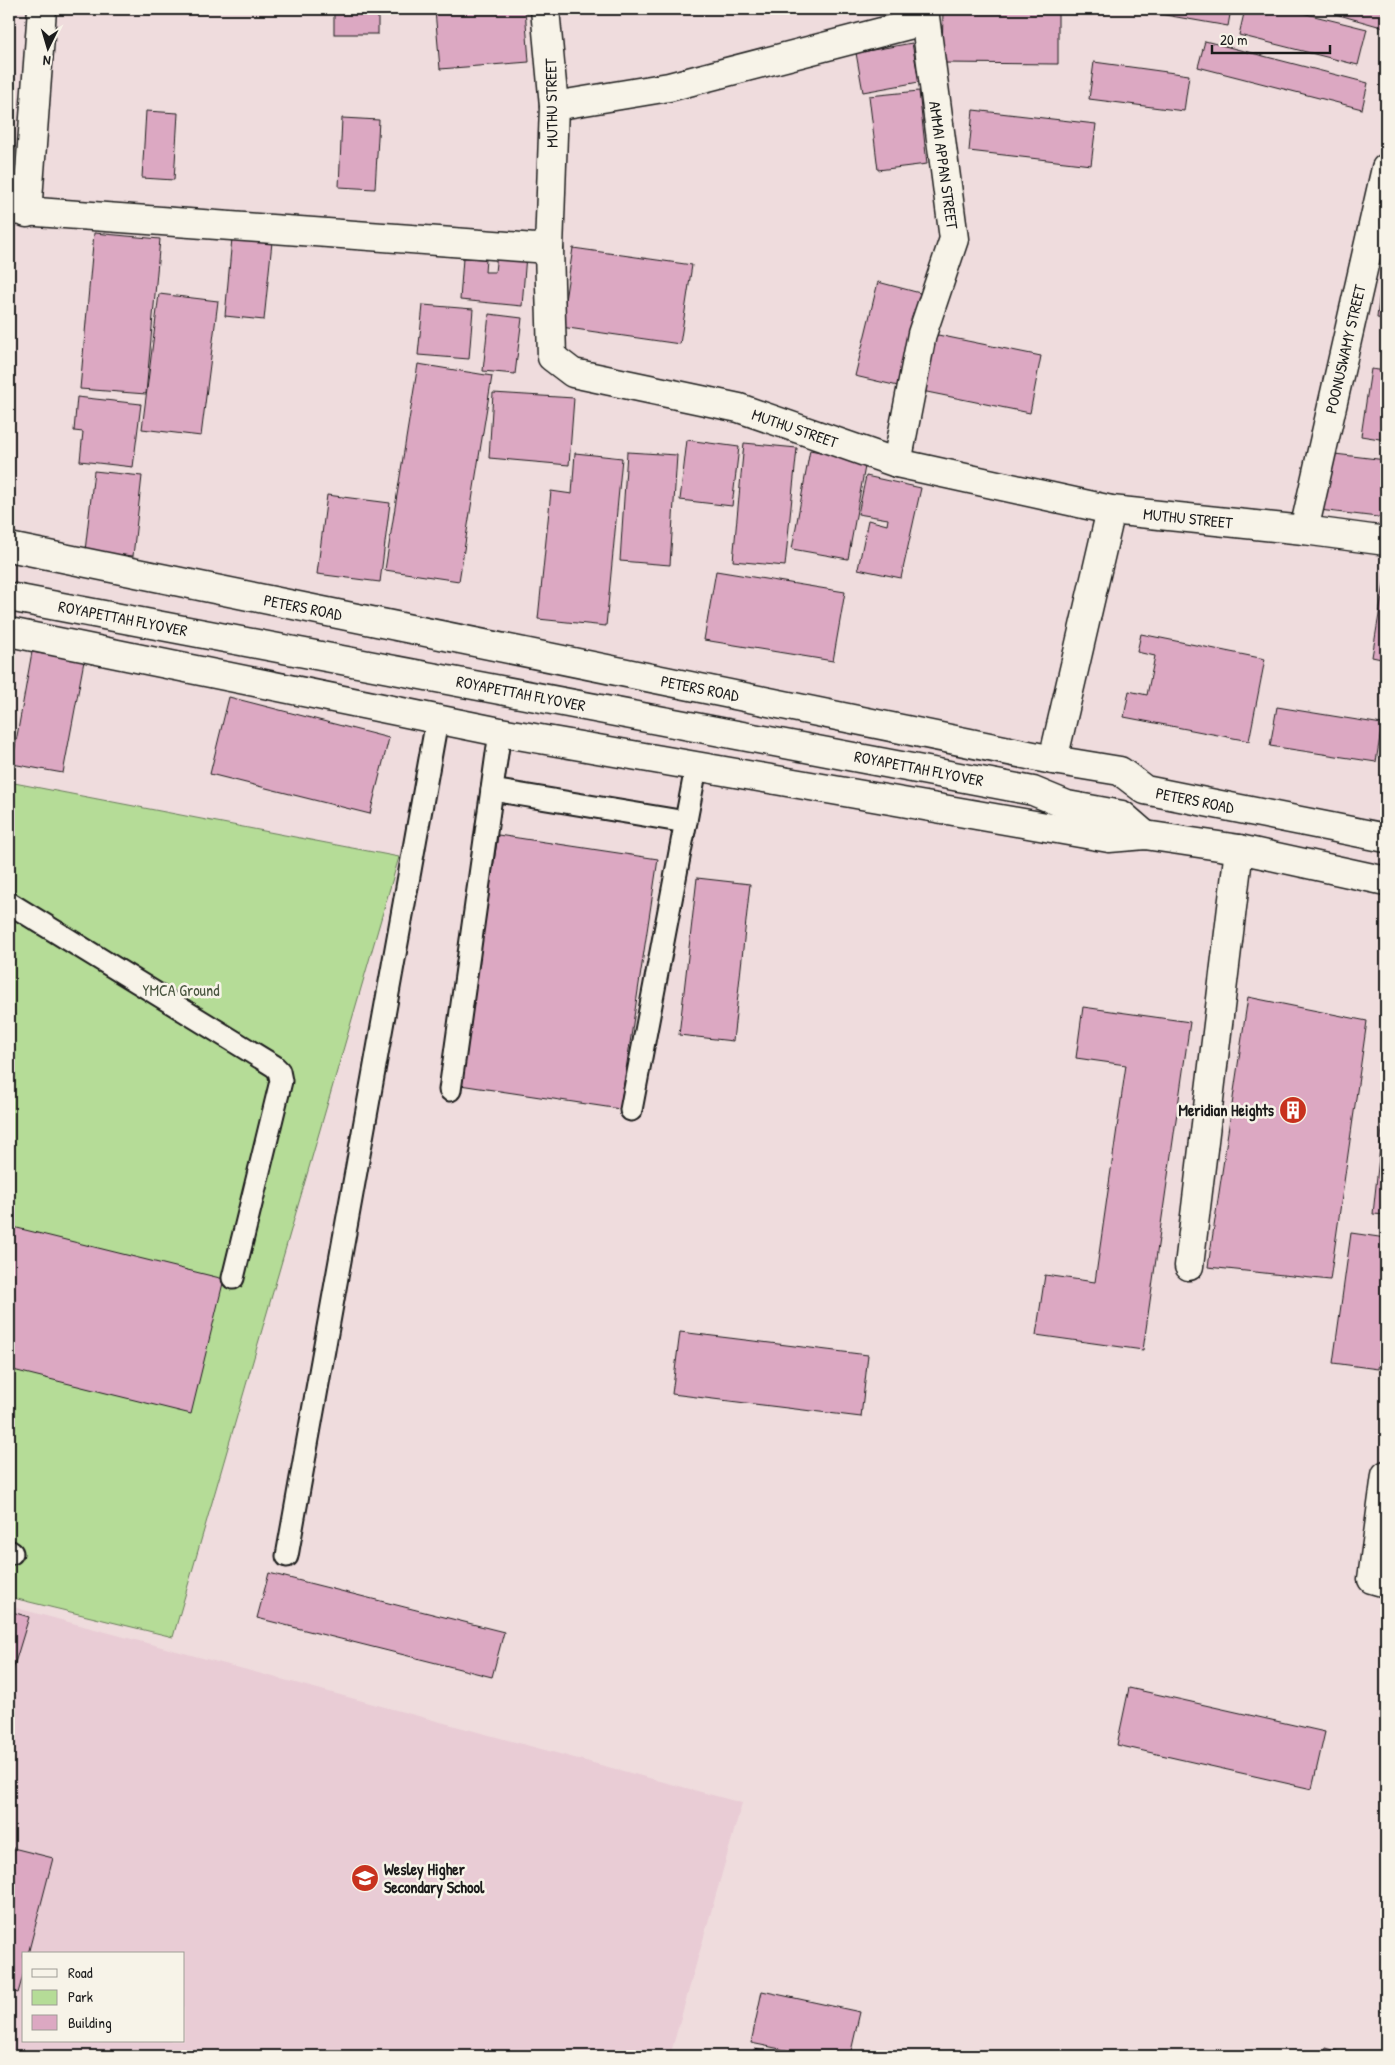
<svg xmlns="http://www.w3.org/2000/svg" width="1395" height="2065" font-family="'Patrick Hand',sans-serif">
<style>
.built{fill:#e9ccd5;fill-rule:evenodd}
.green{fill:#b5dc97;stroke:#687c5a}
.building{fill:#dca8c2;stroke:#1c1c1c}
.lines{fill:none;stroke-linecap:round;stroke-linejoin:round}
.service-casing{stroke:#1c1c1c;stroke-width:25}
.minor-casing{stroke:#1c1c1c;stroke-width:31}
.secondary-casing{stroke:#1c1c1c;stroke-width:31}
.service{stroke:#f7f3e8;stroke-width:21}
.minor{stroke:#f7f3e8;stroke-width:28}
.secondary{stroke:#f7f3e8;stroke-width:28}
.labels{text-anchor:middle;stroke-width:5;stroke-linejoin:round;paint-order:stroke}
.street-label{font-size:16px;fill:#1c1c1c;stroke:#f7f3e8}
.park-label{font-size:16px;fill:#4a5641;stroke:#f7f3e8}
.poi-label{font-size:16px;font-weight:bold;fill:#1c1c1c;stroke:#f7f3e8;text-anchor:end}
</style>
<rect width="100%" height="100%" fill="#efdcdd"/>
<filter id="ink" filterUnits="userSpaceOnUse"><feTurbulence type="fractalNoise" baseFrequency=".02" numOctaves="2"/><feDisplacementMap in="SourceGraphic" scale="10" xChannelSelector="R" yChannelSelector="G"/><feConvolveMatrix kernelMatrix="1 2 1 2 8 2 1 2 1" color-interpolation-filters="sRGB"/></filter>
<g filter="url(#ink)">
<path class="built" d="M 9,1606 L 742,1803 L 670,2056 L 9,2056 ZM 24,1954 L 184,1954 L 184,2041 L 24,2041 Z"/>
<polygon class="green" points="9,782 399,857 173,1637 9,1597"/>
<g class="building">
<polygon points="123,9 153,9 152,15"/>
<rect x="334" y="9" width="44" height="25"/>
<polygon points="451,9 525,9 529,62 440,69 435,10"/>
<polygon points="943,9 1058,11 1058,64 942,63"/>
<polygon points="1131,9 1231,9 1228,26"/>
<polygon points="1245,9 1286,9 1367,29 1358,65 1239,35"/>
<polygon points="1318,9 1386,9 1386,22 1385,28"/>
<polygon points="1205,41 1368,83 1362,109 1198,67"/>
<polygon points="912,43 919,82 863,92 856,53"/>
<polygon points="1094,62 1189,75 1184,111 1089,99"/>
<polygon points="919,91 927,164 878,170 869,96"/>
<polygon points="973,110 1096,124 1091,165 969,151"/>
<polygon points="146,111 178,113 174,180 142,178"/>
<polygon points="342,118 379,120 375,189 339,187"/>
<polygon points="94,233 160,239 146,394 80,389"/>
<polygon points="232,238 272,242 264,320 225,316"/>
<polygon points="573,248 692,265 680,344 561,327"/>
<polygon points="497,253 526,255 522,306 460,300 463,258 486,259 485,272 495,272"/>
<polygon points="1382,273 1386,274 1386,319 1377,318"/>
<polygon points="878,282 920,293 898,386 855,376"/>
<polygon points="159,294 218,301 201,436 142,429"/>
<polygon points="423,305 473,309 469,359 418,355"/>
<polygon points="489,314 522,318 515,374 483,371"/>
<polygon points="928,333 1041,356 1030,413 917,390"/>
<polygon points="418,364 492,376 459,581 385,570"/>
<polygon points="1371,369 1386,371 1386,440 1361,436"/>
<polygon points="493,393 574,398 569,465 489,458"/>
<polygon points="77,397 141,404 133,467 80,461 83,432 74,431"/>
<polygon points="687,440 739,447 732,506 680,500"/>
<polygon points="744,443 797,448 785,566 733,561"/>
<polygon points="810,450 866,461 848,559 792,549"/>
<polygon points="627,452 677,455 670,565 620,561"/>
<polygon points="575,453 622,458 606,626 538,619 551,491 572,494"/>
<polygon points="1326,453 1386,460 1386,518 1319,510"/>
<polygon points="94,471 142,476 133,556 85,551"/>
<polygon points="866,476 921,488 901,578 858,569 868,520 887,525 888,519 858,514"/>
<polygon points="327,495 390,503 380,582 317,574"/>
<polygon points="716,571 845,592 833,661 704,640"/>
<polygon points="1386,572 1386,660 1372,657"/>
<polygon points="1141,634 1265,659 1249,741 1124,717 1129,691 1147,695 1155,656 1137,652"/>
<polygon points="32,652 84,661 63,773 12,764"/>
<polygon points="229,697 389,738 370,814 210,774"/>
<polygon points="1277,707 1382,724 1376,762 1270,746"/>
<polygon points="498,835 658,859 620,1109 460,1085"/>
<polygon points="697,878 750,884 733,1041 679,1035"/>
<polygon points="1248,997 1367,1021 1330,1280 1208,1267"/>
<polygon points="1083,1007 1190,1022 1143,1350 1036,1335 1045,1275 1095,1282 1126,1065 1076,1058"/>
<polygon points="1386,1091 1386,1215 1373,1214"/>
<polygon points="9,1226 224,1279 191,1414 9,1369"/>
<polygon points="1351,1233 1386,1238 1386,1314 1378,1369 1333,1363"/>
<polygon points="680,1332 868,1355 861,1417 672,1394"/>
<polygon points="269,1573 504,1632 492,1677 257,1618"/>
<polygon points="9,1611 29,1617 11,1676 9,1676"/>
<polygon points="1129,1688 1325,1732 1312,1789 1117,1745"/>
<polygon points="9,1847 53,1858 28,1954 24,1954 24,1972 18,1993 9,1990"/>
<polygon points="762,1991 860,2012 850,2056 815,2056 751,2043"/>
<polygon points="1326,2048 1354,2056 1324,2056"/>
<polygon points="754,2049 786,2056 752,2056"/>
</g>
<g class="lines">
<g class="service-casing">
<g id="service">
<polyline points="492,790 686,822"/>
<polyline points="9,903 274,1066 279,1071 281,1081 233,1278"/>
<polyline points="450,1090 500,732"/>
<polyline points="631,1110 696,768"/>
<polyline points="9,1551 12,1553"/>
<polyline points="287,1556 437,720"/>
</g>
</g>
<g class="minor-casing">
<g id="minor">
<polyline points="545,9 554,106 549,249 552,357 573,373 739,408 897,463 1111,510 1304,530 1386,541"/>
<polyline points="554,106 669,87 924,21"/>
<polyline points="9,210 549,249"/>
<polyline points="27,213 42,9"/>
<polyline points="897,463 922,334 954,239 924,9"/>
<polyline points="1304,530 1386,168"/>
<polyline points="1053,760 1111,510"/>
<polyline points="1189,1266 1239,849"/>
<polyline points="1386,1475 1372,1579 1386,1583"/>
</g>
</g>
<g class="secondary-casing">
<g id="secondary">
<polyline points="9,547 1053,760 1120,771 1145,790 1386,838"/>
<polyline points="9,597 1033,791 1067,805 1122,815 1145,835"/>
<polyline points="9,632 500,732 1109,838 1145,835 1239,849 1386,881"/>
</g>
</g>
<use href="#service" class="service"/>
<use href="#minor" class="minor"/>
<use href="#secondary" class="secondary"/>
</g>
</g>
<defs>
<g id="building-disc" transform="scale(1.4375)"><circle r="9.5" fill="#c8321e" stroke="#f7f3e8"/><path d="M-4-6H4V6H1V3H-1V6H-4ZM-2.5-4.3h1.7v1.8h-1.7ZM.8-4.3h1.7v1.8H.8ZM-2.5-1h1.7V.8h-1.7ZM.8-1h1.7V.8H.8Z" fill="#fff"/></g>
<g id="school-disc" transform="scale(1.4375)"><circle r="9.5" fill="#c8321e" stroke="#f7f3e8"/><path d="M0-5L7-2L0 1L-7-2ZM-4 1L0 2.5L4 1V4Q0 6-4 4Z" fill="#fff"/></g>
</defs>
<g fill-rule="evenodd">
<use href="#building-disc" x="1293" y="1110"/>
<use href="#school-disc" x="365" y="1878"/>
</g>
<g class="labels">
<g class="street-label">
<text transform="translate(551 103) rotate(-91)" y="6">MUTHU STREET</text>
<text transform="translate(944 165) rotate(82)" y="6">AMMAI APPAN STREET</text>
<text transform="translate(1345 349) rotate(-77)" y="6">POONUSWAMY STREET</text>
<text transform="translate(795 428) rotate(19)" y="6">MUTHU STREET</text>
<text transform="translate(1188 518) rotate(6)" y="6">MUTHU STREET</text>
<text transform="translate(303 607) rotate(11)" y="6">PETERS ROAD</text>
<text transform="translate(123 618) rotate(11)" y="6">ROYAPETTAH FLYOVER</text>
<text transform="translate(700 688) rotate(11)" y="6">PETERS ROAD</text>
<text transform="translate(521 693) rotate(11)" y="6">ROYAPETTAH FLYOVER</text>
<text transform="translate(919 768) rotate(11)" y="6">ROYAPETTAH FLYOVER</text>
<text transform="translate(1195 800) rotate(11)" y="6">PETERS ROAD</text>
</g>
<g class="park-label">
<text x="181" y="996">YMCA Ground</text>
</g>
<g class="poi-label">
<text x="1274" y="1116">Meridian Heights</text>
<text x="384" y="1875" text-anchor="start">Wesley Higher<tspan x="384" dy="18">Secondary School</tspan></text>
</g>
</g>
<rect width="1395" height="2065" fill="none" stroke="#f7f3e8" stroke-width="30"/>
<rect x="15" y="15" width="1365" height="2035" fill="none" stroke="#1c1c1c" stroke-width="2" filter="url(#ink)"/>
<rect x="22" y="1952" width="162" height="90" fill="#f7f3e8" stroke="#9f9d96"/>
<rect x="32" y="1969" width="25" height="8" fill="#f7f3e8" stroke="#9f9d96"/>
<text x="68" y="1978" font-size="15" fill="#1c1c1c">Road</text>
<rect x="32" y="1990" width="25" height="15" fill="#b5dc97" stroke="#9f9d96"/>
<text x="68" y="2002" font-size="15" fill="#1c1c1c">Park</text>
<rect x="32" y="2015" width="25" height="15" fill="#dca8c2" stroke="#9f9d96"/>
<text x="68" y="2028" font-size="15" fill="#1c1c1c">Building</text>
<g transform="translate(48 48) rotate(185)" stroke="#f7f3e8" stroke-width="4" paint-order="stroke">
<path d="M0-4L9 19L0 12L-9 19Z" fill="#1c1c1c"/>
<text y="-8" font-size="14" font-weight="bold" text-anchor="middle" fill="#1c1c1c">N</text>
</g>
<path d="M1212 45v8h118v-8" fill="none" stroke="#1c1c1c" stroke-width="2.5"/>
<text x="1220" y="45" font-size="15" fill="#1c1c1c" stroke="#f7f3e8" stroke-width="4" paint-order="stroke">20 m</text>
</svg>
